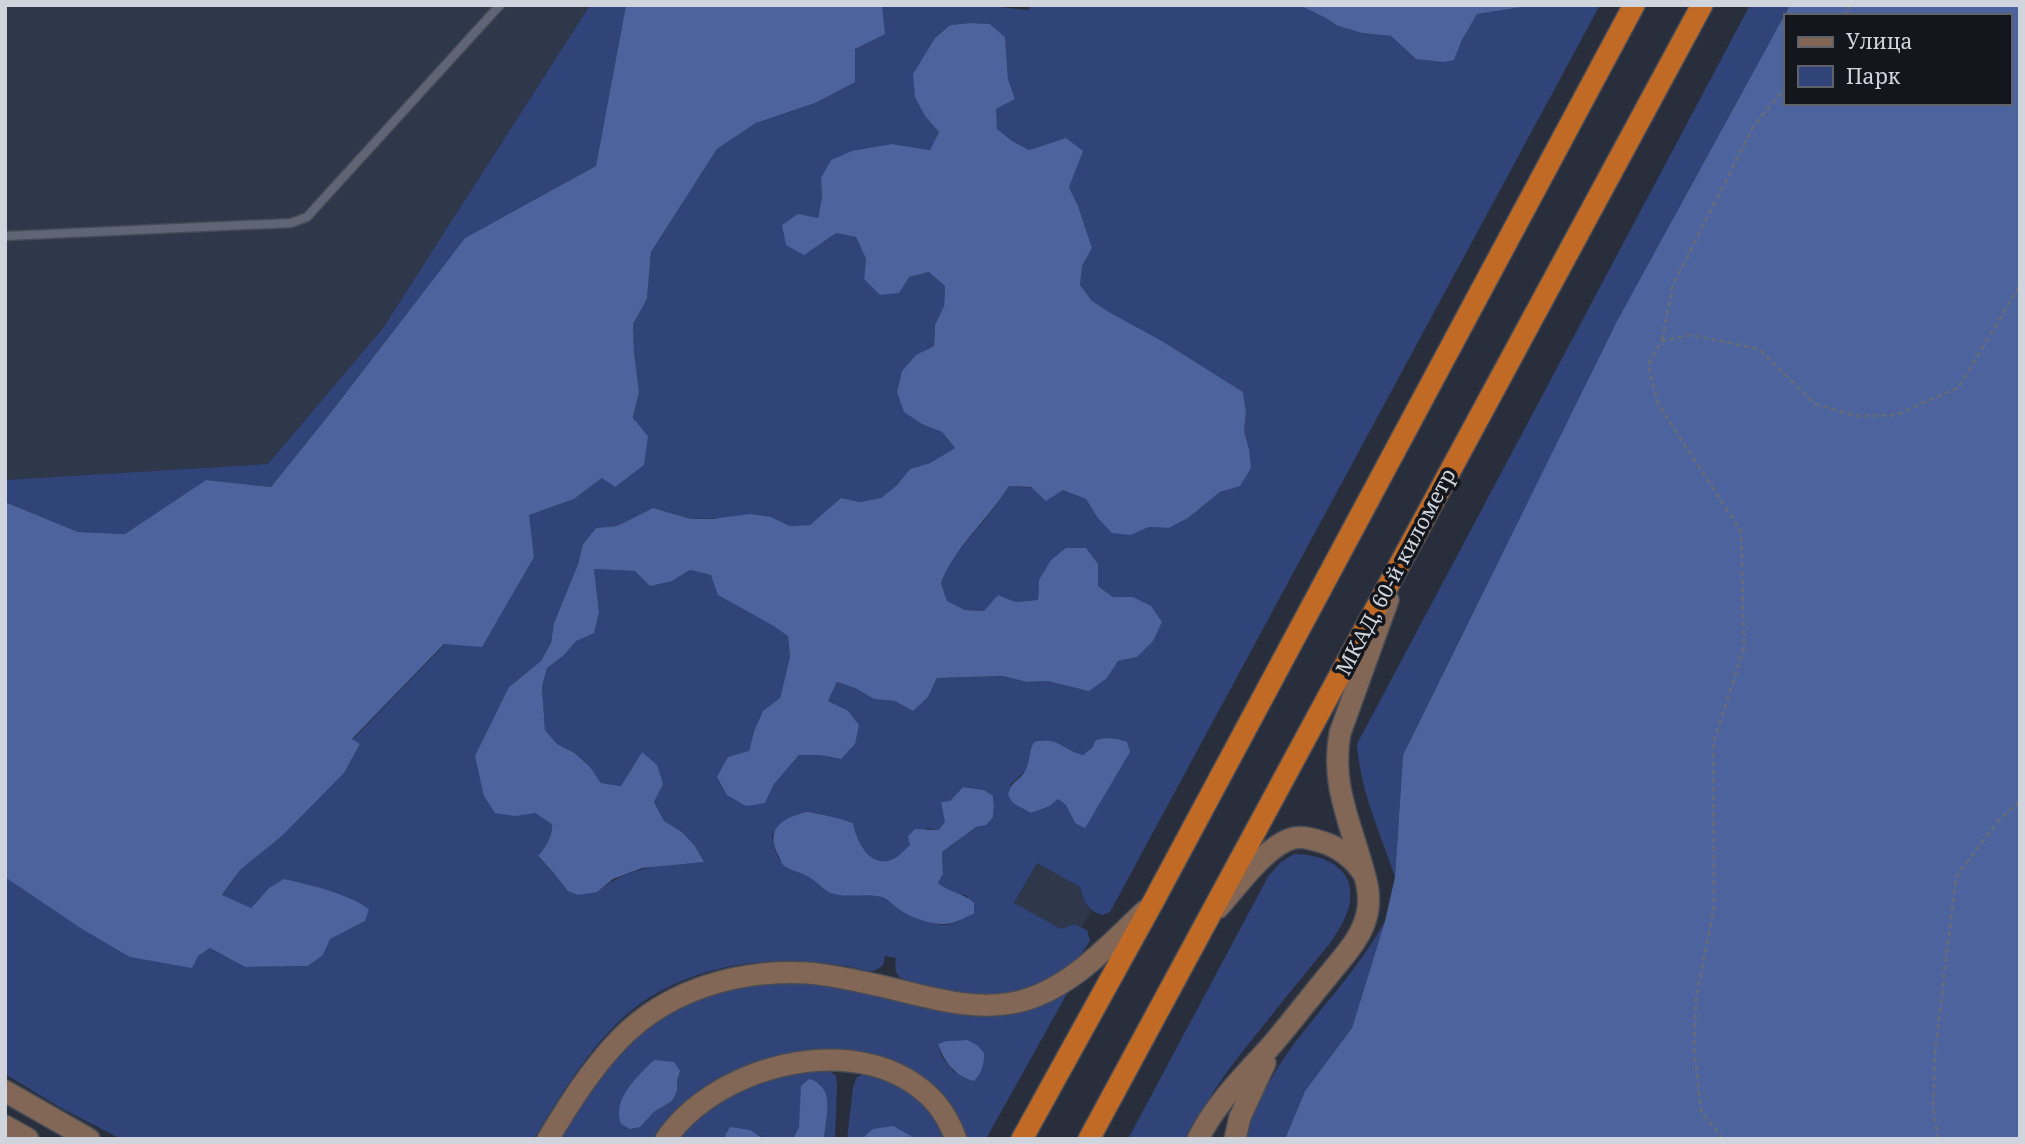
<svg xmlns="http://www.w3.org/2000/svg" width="2025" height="1144" font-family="'Noto Serif',serif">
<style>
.built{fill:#2f374a}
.green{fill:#304479;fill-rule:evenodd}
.forest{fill:#4c639e;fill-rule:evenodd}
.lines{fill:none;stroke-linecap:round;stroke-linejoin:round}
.service-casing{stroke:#464b56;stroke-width:11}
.secondary-casing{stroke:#464b56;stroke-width:24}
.trunk-casing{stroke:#464b56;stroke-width:24}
.path{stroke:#666c77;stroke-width:2.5;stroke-dasharray:5 3.5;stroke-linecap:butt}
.service{stroke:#5f6574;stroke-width:8}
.secondary{stroke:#836756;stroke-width:21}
.trunk{stroke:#c06a25;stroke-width:21}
.labels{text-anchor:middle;stroke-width:7;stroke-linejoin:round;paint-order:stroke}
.street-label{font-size:21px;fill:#d0d4dc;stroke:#13161c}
</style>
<rect width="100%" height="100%" fill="#282e3b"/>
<g class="built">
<polygon points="5,5 590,5 383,328 268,464 5,480"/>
<polygon points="1037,863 1080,887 1084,901 1091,911 1082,927 1075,924 1061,929 1014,904"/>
</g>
<g class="green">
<polygon points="590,5 626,5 596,166 465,238 332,411 271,487 206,480 125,534 78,532 5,502 5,480 268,464 383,328"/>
<path d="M 882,5 L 997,5 L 1000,7 L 1028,10 L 1031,5 L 1299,5 L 1324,17 L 1338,26 L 1362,33 L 1391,36 L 1416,59 L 1454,60 L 1462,40 L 1477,14 L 1535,5 L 1600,5 L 1110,912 L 1102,915 C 1086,909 1084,902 1080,887 L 1037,863 L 1014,903 L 1061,929 L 1075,924 L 1087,930 L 1090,940 C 1078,967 1035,988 1006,993 C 978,998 949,992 921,985 C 915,983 906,982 901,978 C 894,973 895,966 896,958 L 885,956 L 883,965 C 880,967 877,970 873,971 C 866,972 855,967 847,966 C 832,964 816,962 800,961 C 738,959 674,974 626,1015 C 588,1049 560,1096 534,1139 L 121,1139 L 61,1108 L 5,1074 L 5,877 L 198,956 L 210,948 L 245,967 L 308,966 L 323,955 L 329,939 L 365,921 L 269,888 L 251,908 L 222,896 L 240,870 L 282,836 L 344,773 L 360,744 L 352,740 L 445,644 L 534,557 L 528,515 L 574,499 L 602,478 L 648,436 L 633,419 L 639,392 L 634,352 L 633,324 L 647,299 L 651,252 L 717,149 L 756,123 L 815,103 L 855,49 L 884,34 ZM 970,23 L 990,24 L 1005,37 L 1008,79 L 1015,99 L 996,109 L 996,129 L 1012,141 L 1029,150 L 1066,138 L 1069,187 L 1078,206 L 1092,248 L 1082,266 L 1080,285 L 1092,301 L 1109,312 L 1162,341 L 1243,392 L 1246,412 L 1244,431 L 1249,449 L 1240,485 L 1220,492 L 1188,518 L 1169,528 L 1149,527 L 1131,535 L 1097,517 L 1086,499 L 1063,490 L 1009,486 C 989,521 956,545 941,583 L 947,601 L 965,610 L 985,611 L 998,595 L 1016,602 L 1038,600 L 1039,580 L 1098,564 L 1098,586 L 1113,597 L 1133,597 L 1137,657 L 1118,661 L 1107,678 L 1068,684 L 1048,681 L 1027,682 L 1002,676 L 937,678 L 928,697 L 913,710 L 895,701 L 874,699 L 855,688 L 837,682 L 828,701 L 847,710 L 841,759 L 820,755 L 799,755 L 774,784 L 765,803 L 749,751 L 754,731 L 763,711 L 780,698 L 790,657 L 788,636 L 711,575 L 690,570 L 672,581 L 635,571 L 594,569 L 599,612 L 563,656 L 547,668 L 542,687 L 545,730 L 557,744 L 576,753 L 590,767 L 601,783 L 621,786 L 642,752 L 663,784 L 654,802 L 664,821 L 682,832 L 695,846 L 704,862 C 661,866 632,864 597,892 L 553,872 L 538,857 C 546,847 553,836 553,824 L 535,813 L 509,687 L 541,661 L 551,643 L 554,623 L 578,564 L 583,544 L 596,528 L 617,526 L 653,508 L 691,519 L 771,517 L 790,526 L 810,525 L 841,498 L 860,502 L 881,498 L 897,485 L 910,469 L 930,463 L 955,448 L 942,432 L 922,424 L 897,392 C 904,365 908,359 934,346 L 935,325 L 944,306 L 945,286 L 929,272 L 909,277 L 864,279 L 866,259 L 856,237 L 836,233 L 818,218 L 822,197 L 821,178 L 872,149 L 892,144 L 930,150 L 939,132 L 925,116 L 925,56 L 935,38 L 950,25 ZM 1106,738 L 1116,739 L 1075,823 L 1066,805 L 1058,799 L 1050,806 L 1031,813 L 1010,785 L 1026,770 L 1034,742 C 1059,736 1062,749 1083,755 L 1092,748 L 1097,740 ZM 963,787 L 984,790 L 993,796 C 997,827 987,819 969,832 C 959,839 952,846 942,852 L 943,874 L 938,883 L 946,890 L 967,896 L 974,914 C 965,917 953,925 943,925 C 935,924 909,915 902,911 C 894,906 889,899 880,896 C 866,893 850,897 836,894 C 821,891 820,883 809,877 C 787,863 777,869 772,836 C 782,823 796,809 815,813 C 820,814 825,817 831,818 C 839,820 845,819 853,823 C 856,840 871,871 893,859 C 906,853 917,838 927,828 L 937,830 L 945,822 L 950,801 Z"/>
<path d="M 1750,5 L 1790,5 L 1617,321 L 1403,755 L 1395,877 C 1380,832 1360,791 1357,744 Z"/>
<path d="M 1294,854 C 1322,854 1355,867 1350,901 C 1348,916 1339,929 1331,942 C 1308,970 1285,998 1263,1026 C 1234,1062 1206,1096 1189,1139 L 1128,1139 L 1269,875 L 1281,862 Z"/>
<path d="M 1385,921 L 1352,1028 L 1305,1091 L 1285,1139 L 1241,1139 C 1255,1108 1269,1080 1288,1052 C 1320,1008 1359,969 1385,921 Z"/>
<path d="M 779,981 L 814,983 L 857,990 L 968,1013 L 1069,990 L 986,1139 L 966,1139 C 942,1117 918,1096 893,1075 C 886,1069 877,1058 868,1055 C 845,1047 817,1051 794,1055 C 737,1067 689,1089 655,1139 L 559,1139 L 602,1073 L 627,1045 L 673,1008 L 724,988 ZM 967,1040 L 955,1073 L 942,1057 L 938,1045 L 947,1041 ZM 680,1071 L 677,1081 L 677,1091 L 672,1101 L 654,1112 L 640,1127 Z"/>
<path d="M 826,1068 L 836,1076 L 837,1086 L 835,1139 L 824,1139 C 826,1118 832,1100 819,1082 L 800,1117 L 799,1127 L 793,1139 L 764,1139 L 760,1135 L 725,1136 L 726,1139 L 675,1139 C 721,1093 763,1078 826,1068 Z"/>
<path d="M 865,1074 C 900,1079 932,1107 946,1139 L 913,1139 L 911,1136 L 847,1139 L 853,1087 L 857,1077 Z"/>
</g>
<g class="forest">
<path d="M 626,5 L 882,5 L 885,34 L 855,49 L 855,82 L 815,103 L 756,123 L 717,149 L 651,252 L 647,299 L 633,324 L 634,352 L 639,392 L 633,418 L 648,436 L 644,465 L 615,487 L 602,478 L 574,499 L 529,515 L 534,557 L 482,647 L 444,644 L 352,739 L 360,744 L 344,773 L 282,836 L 240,870 L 222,895 L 251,908 L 269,888 L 284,879 C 313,886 344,892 369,909 L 365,921 L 330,939 L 323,955 L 308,966 L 245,967 L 210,948 L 198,956 L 192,968 L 130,957 L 82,929 L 5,877 L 5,502 L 78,532 L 125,534 L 206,480 L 271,487 L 332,411 L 465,238 L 596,166 Z"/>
<polygon points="1299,5 1535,5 1477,14 1462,40 1454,60 1443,62 1416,59 1391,36 1362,33 1338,26 1324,17"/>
<path d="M 1790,5 L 2020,5 L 2020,1139 L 1285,1139 L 1305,1091 L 1352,1028 L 1385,921 L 1395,877 L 1403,755 L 1617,321 ZM 1785,16 L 2009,16 L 2009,103 L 1785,103 Z"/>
<path d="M 970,23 L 990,24 L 1005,37 L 1008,79 L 1015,99 L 996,109 L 997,129 L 1012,141 L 1029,150 L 1066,138 L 1083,151 L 1069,187 L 1078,206 L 1092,248 L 1082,266 L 1080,285 L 1092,301 L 1109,312 L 1162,341 L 1243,392 L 1246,412 L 1244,431 L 1249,449 L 1251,468 L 1240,486 L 1220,492 L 1188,518 L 1169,528 L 1149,527 L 1131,535 L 1112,533 L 1097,517 L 1086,499 L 1063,490 L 1046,501 L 1031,487 L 1009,486 C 988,520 956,545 941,583 L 947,601 L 965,610 L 984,611 L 998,595 L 1016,602 L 1038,600 L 1039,580 L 1051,560 L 1066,548 L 1086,548 L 1098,564 L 1098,586 L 1113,597 L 1133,597 L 1151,606 L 1162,622 L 1153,641 L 1137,657 L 1118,661 L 1107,678 L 1089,691 L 1048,681 L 1027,682 L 1002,676 L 937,678 L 928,697 L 913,711 L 895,701 L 874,699 L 855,688 L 837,682 L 828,701 L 847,710 L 859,725 L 855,744 L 841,759 L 820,755 L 799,755 L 774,784 L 765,803 L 746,806 L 727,795 L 717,777 L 728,757 L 749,751 L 754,731 L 763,711 L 780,698 L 790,657 L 788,636 L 772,625 L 718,595 L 711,575 L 690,570 L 672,581 L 650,586 L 635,571 L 594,569 L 599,612 L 594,633 L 576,641 L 563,656 L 547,668 L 542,687 L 545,730 L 557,744 L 575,753 L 590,767 L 601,783 L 621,786 L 642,752 L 657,765 L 663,784 L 654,802 L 664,821 L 682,832 L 695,846 L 704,862 L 642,868 L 613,879 L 597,892 L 578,895 L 568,891 L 553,872 L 538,856 C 546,847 553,836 552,824 L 535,813 L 515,816 L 495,813 L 484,796 L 475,756 L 509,687 L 541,661 L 551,643 L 554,623 L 578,564 L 583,544 L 596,528 L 617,526 L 653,508 L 691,519 L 712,519 L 750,514 L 771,517 L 790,526 L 810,525 L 841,498 L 860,502 L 881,498 L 897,485 L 910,469 L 930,463 L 955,448 L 942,432 L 922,424 L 904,412 L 897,392 L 902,371 L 916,355 L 934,346 L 935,325 L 944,306 L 945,286 L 929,272 L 909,277 L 899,293 L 880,295 L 864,279 L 866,259 L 856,237 L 836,233 L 804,255 L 786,245 L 782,225 L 798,214 L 818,218 L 822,197 L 821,178 L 831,160 L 852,151 L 892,144 L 930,150 L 939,132 L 925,116 L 915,97 L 913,74 L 935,38 L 950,25 Z"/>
<path d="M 1106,738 L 1117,739 L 1127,742 L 1130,752 L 1085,828 L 1075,823 L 1066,805 L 1058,799 L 1050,806 L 1031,813 L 1013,803 L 1008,795 C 1012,779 1018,783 1025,771 C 1030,762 1029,751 1034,742 C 1059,736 1061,749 1083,755 L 1092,748 L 1096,740 Z"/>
<path d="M 963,787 L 984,790 L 993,796 L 994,806 L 993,817 L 986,825 L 976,827 L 942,852 L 943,874 L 938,883 C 949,893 963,892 974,903 L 974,914 C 968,916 961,920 955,922 C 939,928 918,920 903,912 C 896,908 890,900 882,897 C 868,893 853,897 839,895 C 823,893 819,882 807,876 C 800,872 789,870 783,865 C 781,862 780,858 778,855 C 769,838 773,825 791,817 C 796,815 801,813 806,812 C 813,812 846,820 853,823 C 856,840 870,870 893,859 C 899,857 905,849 910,845 L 908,836 L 915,829 L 938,830 L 945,822 L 941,802 L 950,801 Z"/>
<path d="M 967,1040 L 977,1045 L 984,1053 C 984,1065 982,1072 974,1081 C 955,1076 944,1062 938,1044 L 947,1041 Z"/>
<path d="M 654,1060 L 674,1062 L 680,1071 L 677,1081 L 677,1091 L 672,1101 L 654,1112 L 640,1127 L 630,1129 L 621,1124 C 612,1098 637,1077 654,1060 Z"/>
<path d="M 809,1079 C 836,1086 826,1117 824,1139 L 793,1139 L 799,1127 L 801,1086 Z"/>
<polygon points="893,1126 911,1136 913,1139 862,1139 873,1129"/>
<polygon points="730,1127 750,1130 764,1139 726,1139 725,1136"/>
</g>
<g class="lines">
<g class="service-casing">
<polyline id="service" points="5,236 291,223 307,217 500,5"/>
</g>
<g class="secondary-casing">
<g id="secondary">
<path d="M 1218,908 C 1237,887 1267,844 1294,838 C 1304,836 1316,840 1325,843 C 1340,848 1355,860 1363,873"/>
<polyline points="5,1091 89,1139"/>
<polyline points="5,1126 28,1139"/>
<path d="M 548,1139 C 569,1104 591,1069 619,1040 C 668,989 740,969 808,973 C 833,975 858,981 881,986 C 925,996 972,1012 1017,1002 C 1068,991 1109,945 1145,911"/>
<path d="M 666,1139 C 719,1062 866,1026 935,1102 C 945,1113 951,1126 956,1139"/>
<path d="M 1198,1139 C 1215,1104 1244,1076 1270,1047 C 1290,1024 1308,1000 1327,977 C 1342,958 1362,938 1367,914 C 1372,893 1364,873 1358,852 C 1345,810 1332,778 1340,733 L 1388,600"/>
<polyline points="1235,1139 1240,1117 1265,1063"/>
</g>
</g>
<g class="trunk-casing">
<g id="trunk">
<polyline points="1022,1139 1152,904 1634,5"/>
<polyline points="1089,1139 1702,5"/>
</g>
</g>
<g class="path">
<polyline points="1843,16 1851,5"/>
<polyline points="1662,340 1673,285 1753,127 1785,88"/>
<polyline points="1723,1139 1701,1111 1694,1048 1696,997 1714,908 1713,744 1744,648 1741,531 1658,404 1648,365 1662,341 1691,335 1759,349 1815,404 1856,416 1896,415 1959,387 2020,285"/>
<polyline points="1938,1139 1933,1107 1935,1052 1956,877 1999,820 2020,801"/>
</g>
<use href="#service" class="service"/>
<use href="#secondary" class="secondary"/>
<use href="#trunk" class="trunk"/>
</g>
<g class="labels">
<g class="street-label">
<text transform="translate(1396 572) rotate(-62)" y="7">МКАД, 60-й километр</text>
</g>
</g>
<rect width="2025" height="1144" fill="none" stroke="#d0d4dc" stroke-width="14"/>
<rect x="1784" y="14" width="228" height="91" fill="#13161c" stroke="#5f6269" stroke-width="2"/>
<rect x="1798" y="37" width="35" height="10" fill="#836756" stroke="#5f6269" stroke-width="2"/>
<text x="1846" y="49" font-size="21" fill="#d0d4dc">Улица</text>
<rect x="1798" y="66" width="35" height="21" fill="#304479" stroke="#5f6269" stroke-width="2"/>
<text x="1846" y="84" font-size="21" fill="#d0d4dc">Парк</text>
</svg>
